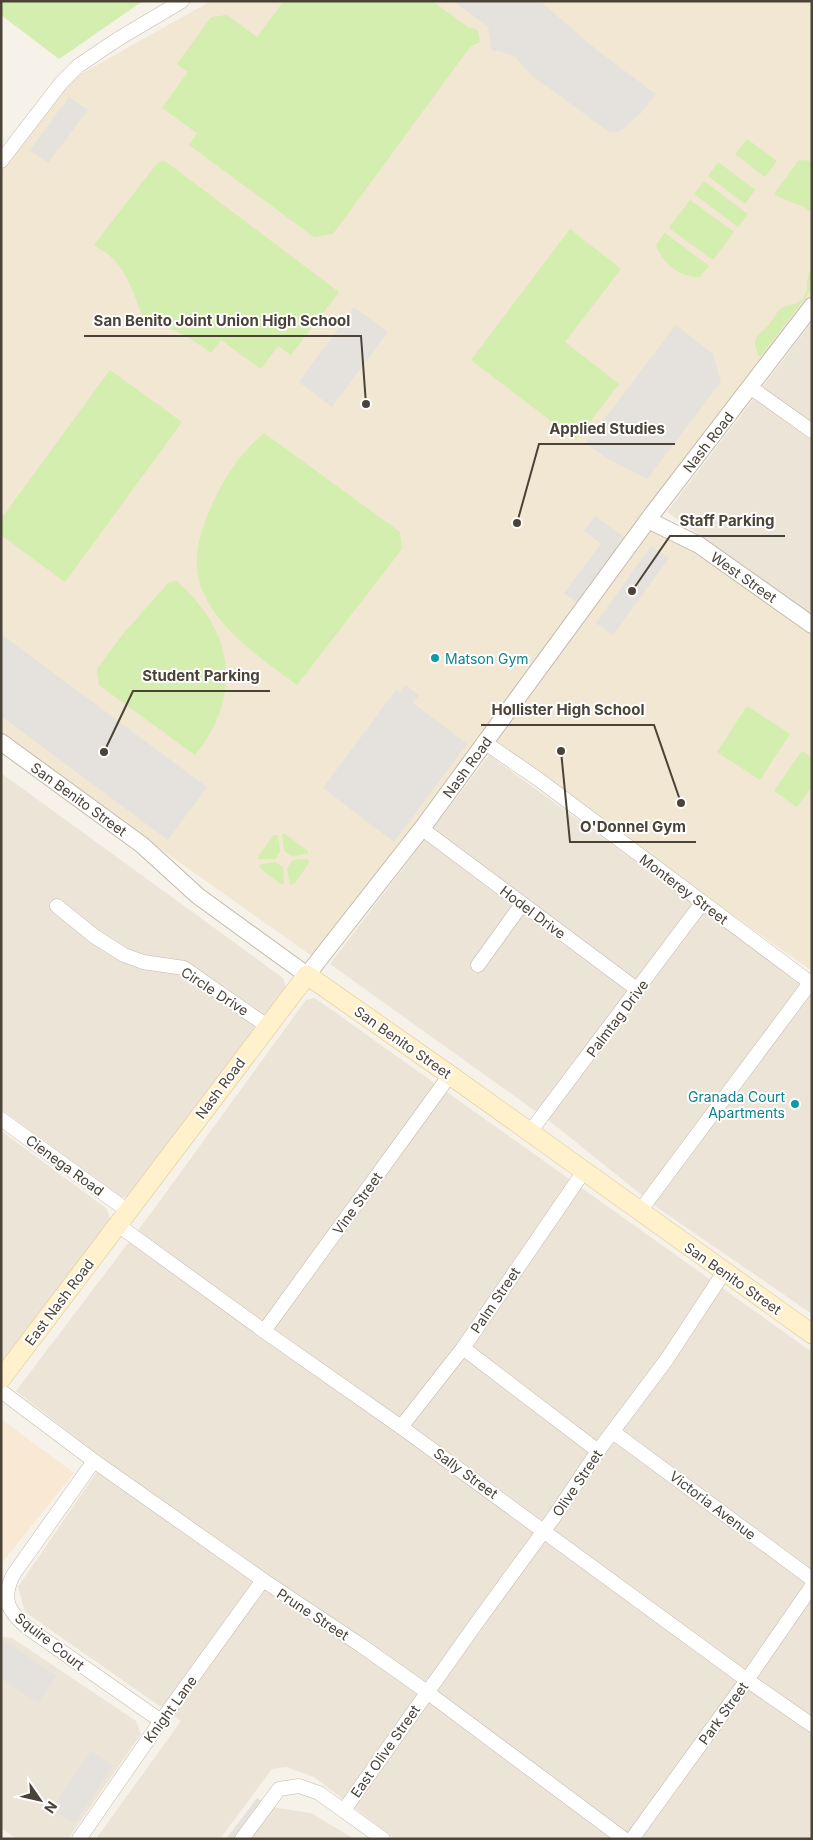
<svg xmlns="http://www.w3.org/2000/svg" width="813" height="1840" viewBox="0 0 813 1840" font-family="Inter,sans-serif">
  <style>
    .residential { fill: #ebe4d7 }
    .commercial { fill: #f9e8d3 }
    .education { fill: #f1e7d2 }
    .green { fill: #d3eeaf }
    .parking { fill: #e5e2de }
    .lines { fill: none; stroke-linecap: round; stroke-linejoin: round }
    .minor-casing { stroke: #c3baab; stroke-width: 15 }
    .tertiary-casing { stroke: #c3baab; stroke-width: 18 }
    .secondary-casing { stroke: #dbc795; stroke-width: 20 }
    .minor { stroke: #fff; stroke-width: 14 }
    .tertiary { stroke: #fff; stroke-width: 16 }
    .secondary { stroke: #fff1cb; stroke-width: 19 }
    .culture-dot { fill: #0f9aa8; stroke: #fff; stroke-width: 2 }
    .labels { text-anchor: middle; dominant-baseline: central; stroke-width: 4; stroke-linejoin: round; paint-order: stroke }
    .street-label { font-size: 14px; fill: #4b4337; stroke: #fff }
    .culture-label { font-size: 14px; fill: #0d838f; stroke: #fff; text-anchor: start }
    .leader { fill: none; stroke: #4b4337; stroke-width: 2 }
    .callout-dot { fill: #4b4337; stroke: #fff; stroke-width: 2 }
    .callout-label { font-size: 15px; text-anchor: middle; font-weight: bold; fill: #4b4337; stroke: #fff; stroke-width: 4; stroke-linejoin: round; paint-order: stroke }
  </style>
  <rect width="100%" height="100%" fill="#f6f2ea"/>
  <g class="residential">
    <path d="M812,322V615L667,512Z"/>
    <path d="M489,755L747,943L812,995V1314L658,1208L552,1123L330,964Z"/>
    <path d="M1,773L283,978L286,987L129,1197H121L1,1109Z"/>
    <path d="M315,998L812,1352V1839H395L314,1777L286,1767L272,1769L220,1839H96L181,1721L25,1612L18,1587L105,1460L16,1391L154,1209L306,1000Z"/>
    <path d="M1,1131L107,1209L110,1219L1,1364Z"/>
    <path d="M1,1637L12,1638L136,1721L141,1734L68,1839H17L1,1828Z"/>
    <path d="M272,1807L311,1813L354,1839H251Z"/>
  </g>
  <path class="commercial" d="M1,1419L74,1473L1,1564Z"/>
  <path class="education" d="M211,1H812V295L651,513L812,628V971L481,738L312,956L1,736V165L57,92L79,75Z"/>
  <g class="green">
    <path d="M1,1H143L59,59L1,15Z"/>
    <path d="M284,1H432L468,27L478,30L480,42L470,47L333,234L314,237L189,145L197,133L162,108L188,72L177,64L211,17L227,15L257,37Z"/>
    <path d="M747,139L777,161L765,177L735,154Z"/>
    <path d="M807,160L812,163V213C803,203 785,202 774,194L798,161Z"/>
    <path d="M165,161L339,292L291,355L278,346L261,369L221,340L211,353C189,337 171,325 145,323C136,301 129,272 110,256C106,252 99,249 94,245L158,162Z"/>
    <path d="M718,162L755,190L745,204L708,176Z"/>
    <path d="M704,181L748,214L738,227L694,194Z"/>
    <path d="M690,200L734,232L713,260L669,228Z"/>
    <path d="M570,229L621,269L565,342L619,384L576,440L471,360Z"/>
    <path d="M665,233L709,266L700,277C680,278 663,264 656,245Z"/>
    <path d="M812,268V289L760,357C748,337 760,336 771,322C775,317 777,310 783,307C791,304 798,305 804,297C810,287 804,278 812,268Z"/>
    <path d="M110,370L182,422L65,582L1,535V519Z"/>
    <path d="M264,433L400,532L402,549L297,685C260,658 199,617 197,566C196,545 203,526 211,507C223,479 240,453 264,433Z"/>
    <path d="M176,581C234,630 243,695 195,755L99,685L97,669L123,634L169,582Z"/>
    <path d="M747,706L790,734L760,780L717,752Z"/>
    <path d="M802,751L812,757V786L797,807L774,791Z"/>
    <path d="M282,834H285L308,851V854L292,856L284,851Z"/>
    <path d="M274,835H278L280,851L275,859H258V856Z"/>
    <path d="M308,859L309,863L294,884L290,885L287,868L293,860Z"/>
    <path d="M275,862L283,867L284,883L281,884L260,868L259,865Z"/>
  </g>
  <g class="parking">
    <path d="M453,1H540L598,51L656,94L641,113L624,128L617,132H609L530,74L515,57L500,51H492L488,27Z"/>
    <path d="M69,97L88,110L48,163L30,150Z"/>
    <path d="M354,307L388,332L332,407L299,382Z"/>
    <path d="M676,325L713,354L721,382L647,479L608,459L586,443Z"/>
    <path d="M595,516L627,539L579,604L564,593L601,544L584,531Z"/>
    <path d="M651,546L669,558L613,635L596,623Z"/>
    <path d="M1,634L207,787L168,840L1,716Z"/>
    <path d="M405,685L419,695L413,703L467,744L394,842L323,788L396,690L400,693Z"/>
    <path d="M4,1640L56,1676L38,1703L1,1678V1644Z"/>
    <path d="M91,1751L113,1766L74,1824L51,1809Z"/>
    <path d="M257,1798L272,1807L251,1839H226Z"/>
  </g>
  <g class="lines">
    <g class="minor-casing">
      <g id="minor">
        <path d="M1,161L61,83L78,66L118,39L182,1"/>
        <path d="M750,387L812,431"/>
        <path d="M484,742L538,779L812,984"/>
        <path d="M429,834L638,990"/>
        <path d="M57,906L94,936L124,955L143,962L184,968L267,1026"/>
        <path d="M478,965L522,904"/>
        <path d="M1,1119L128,1211"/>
        <path d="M530,1132L702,903"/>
        <path d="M640,1211L810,983"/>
        <path d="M118,1225L264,1331L401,1427L747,1680L812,1725"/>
        <path d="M264,1331L450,1075"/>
        <path d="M463,1348L598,1451"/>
        <path d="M1,1391L94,1461L263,1580L362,1646L427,1692L624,1839"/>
        <path d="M401,1427L463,1348L584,1171"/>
        <path d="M613,1432L812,1579"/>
        <path d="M94,1461L13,1575C1,1600 8,1611 28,1628L161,1721"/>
        <path d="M344,1810L478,1621L554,1517L598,1451L667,1359L724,1272"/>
        <path d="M79,1839L161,1721L263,1580"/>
        <path d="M242,1839L279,1789L299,1786L319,1793L383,1839"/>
        <path d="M632,1839L747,1680L812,1586"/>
      </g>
    </g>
    <g class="tertiary-casing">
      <g id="tertiary">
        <path d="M648,520L699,545L812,625"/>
        <path d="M1,742L142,845L198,896L307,975L423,827L653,513L812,306"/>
      </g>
    </g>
    <g class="secondary-casing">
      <path id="secondary" d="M1,1379L307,975L450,1075L812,1334"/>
    </g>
    <use href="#minor" class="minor"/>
    <use href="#tertiary" class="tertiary"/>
    <use href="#secondary" class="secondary"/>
  </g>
  <g class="culture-dot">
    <circle cx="435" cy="658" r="5"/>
    <circle cx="795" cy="1104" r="5"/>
  </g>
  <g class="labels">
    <g class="street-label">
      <text transform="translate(708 442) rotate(-52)">Nash Road</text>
      <text transform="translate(744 577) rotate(35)">West Street</text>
      <text transform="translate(467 767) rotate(-54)">Nash Road</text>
      <text transform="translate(79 799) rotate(36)">San Benito Street</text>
      <text transform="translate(684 889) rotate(37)">Monterey Street</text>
      <text transform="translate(533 912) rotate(37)">Hodel Drive</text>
      <text transform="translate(215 991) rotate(33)">Circle Drive</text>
      <text transform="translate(617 1018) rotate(-53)">Palmtag Drive</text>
      <text transform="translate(403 1042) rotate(35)">San Benito Street</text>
      <text transform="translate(220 1088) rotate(-53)">Nash Road</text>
      <text transform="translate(65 1165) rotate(36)">Cienega Road</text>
      <text transform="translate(357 1203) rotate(-54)">Vine Street</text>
      <text transform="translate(733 1278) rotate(35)">San Benito Street</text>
      <text transform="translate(495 1300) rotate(-56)">Palm Street</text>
      <text transform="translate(59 1302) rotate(-53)">East Nash Road</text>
      <text transform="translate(466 1473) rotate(36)">Sally Street</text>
      <text transform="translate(577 1483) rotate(-56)">Olive Street</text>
      <text transform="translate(713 1505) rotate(37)">Victoria Avenue</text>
      <text transform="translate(313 1614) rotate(33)">Prune Street</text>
      <text transform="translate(50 1641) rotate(38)">Squire Court</text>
      <text transform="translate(170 1709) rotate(-54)">Knight Lane</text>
      <text transform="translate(723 1713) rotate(-54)">Park Street</text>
      <text transform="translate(385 1751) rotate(-55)">East Olive Street</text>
    </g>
    <g class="culture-label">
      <text x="445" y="658">Matson Gym</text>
      <text x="785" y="1096" text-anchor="end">Granada Court<tspan x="785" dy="16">Apartments</tspan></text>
    </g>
  </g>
  <path class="leader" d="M366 404L361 336H84M517 523L539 444H675M632 591L670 536H785M104 752L133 691H270M681 803L654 725H481M561 751L570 842H696"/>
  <g class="callout-dot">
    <circle cx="366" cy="404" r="5"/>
    <circle cx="517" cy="523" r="5"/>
    <circle cx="632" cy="591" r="5"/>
    <circle cx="104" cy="752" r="5"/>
    <circle cx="681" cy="803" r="5"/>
    <circle cx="561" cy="751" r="5"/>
  </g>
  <g class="callout-label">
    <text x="222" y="326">San Benito Joint Union High School</text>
    <text x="607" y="434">Applied Studies</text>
    <text x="727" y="526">Staff Parking</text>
    <text x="201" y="681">Student Parking</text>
    <text x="568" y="715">Hollister High School</text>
    <text x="633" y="832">O'Donnel Gym</text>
  </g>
  <rect width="813" height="1840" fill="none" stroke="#4b4337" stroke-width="5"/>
  <g transform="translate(40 1800) rotate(124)" stroke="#ffffff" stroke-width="4" paint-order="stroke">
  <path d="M0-4L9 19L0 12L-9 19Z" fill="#4b4337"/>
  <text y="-8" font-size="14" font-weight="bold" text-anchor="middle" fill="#4b4337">N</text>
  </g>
</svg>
